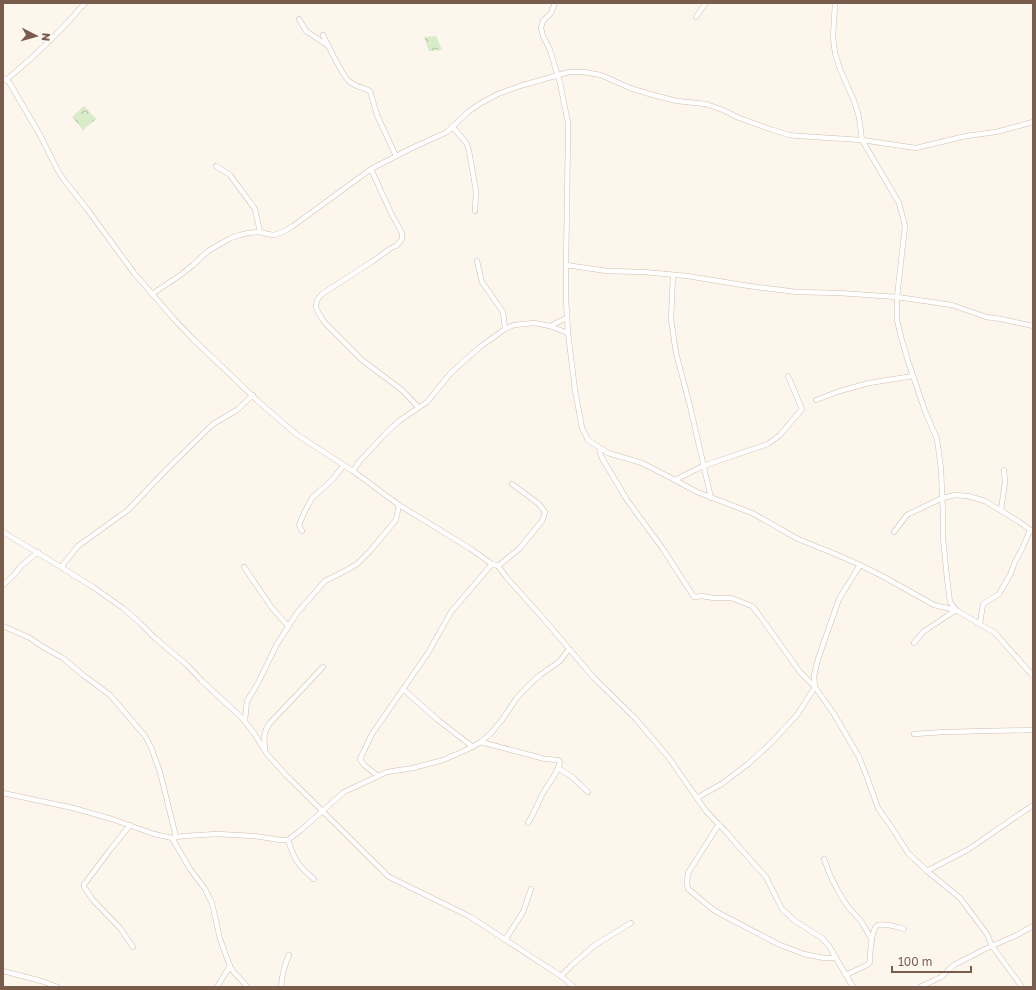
<svg xmlns="http://www.w3.org/2000/svg" width="1036" height="990" viewBox="0 0 1036 990" font-family="'Golos Text',sans-serif">
  <style>
    .park { fill: url(#park-crowns) }
    .lines { fill: none; stroke-linecap: round; stroke-linejoin: round }
    .street-casing { stroke: #d1beb0; stroke-width: 5.5 }
    .street { stroke: #fff; stroke-width: 4.5 }
  </style>
  <defs>
    <pattern id="park-crowns" width="20" height="18" patternUnits="userSpaceOnUse"><rect width="20" height="18" fill="#d8ecc9"/><path d="M2 6a3 3 0 1 1 6 0M12 15a3 3 0 1 1 6 0" fill="none" stroke="#b4c2a5"/></pattern>
  </defs>
  <rect width="100%" height="100%" fill="#fdf6ec"/>
  <g class="park">
    <path d="M436,36L442,50L429,51L424,37Z"/>
    <path d="M84,106L96,119L83,130L72,117Z"/>
  </g>
  <g class="lines">
    <g class="street-casing">
      <g id="street">
        <path d="M555,3L551,13L543,21L541,28L543,36L550,50L560,83L568,123V138L566,265V299L568,333L575,390L582,428L588,440L608,453L642,463L675,480L697,492L752,513L798,539L840,556L860,565L884,577L934,605L956,610L995,633L1033,676"/>
        <path d="M835,3L833,38L835,53L840,69L854,101L859,117L862,140L899,203L905,226L897,297V320L901,337L908,361L925,411L937,439L941,469L943,515V538L947,578L950,602L956,610L923,632L914,643"/>
        <path d="M696,17L706,3"/>
        <path d="M299,19L306,31L327,45"/>
        <path d="M323,35C329,46 341,75 350,82C355,86 363,88 370,91L377,115L396,156"/>
        <path d="M3,79L6,80L9,82L40,135L57,169L64,180L87,209L134,273L173,318L194,340L260,403L296,434L353,471L399,505L471,549L492,564L498,566L507,578L542,617L594,678L635,718L669,758L706,811L728,834L739,847L766,877L782,909L795,921L822,938L829,946L853,987"/>
        <path d="M6,80C34,57 62,30 85,3"/>
        <path d="M452,126L467,144L469,151L476,191L475,211"/>
        <path d="M216,166L230,175L255,209L260,232"/>
        <path d="M371,169L391,213L402,233V239L396,246L391,248L373,261L322,294L317,300L316,307L319,314L325,323L362,360L402,390L418,407"/>
        <path d="M477,261L482,282L503,312L505,329"/>
        <path d="M566,265L607,271L644,272L687,276L749,286L797,292L839,293L897,297L952,305L986,317L1001,319L1033,326"/>
        <path d="M673,275L671,319L676,353L690,406L711,498"/>
        <path d="M152,294L182,274L193,265L208,251L231,238L240,235L248,233L260,232L267,234L274,235L283,232L293,226L371,169L410,149L447,132L468,112L481,103L498,94L520,86L569,72H583L601,75L630,88L653,95L677,101L706,104L723,110L739,118L773,130L789,135L799,136L862,140L916,148L966,136L996,132L1033,122"/>
        <path d="M550,326L567,318"/>
        <path d="M816,400L840,391L869,383L913,376"/>
        <path d="M601,448L600,453L602,458L627,500L663,549L694,597L702,596L714,598H731L752,606L760,616L800,672L815,687L834,714L859,757L868,780L878,808L892,828L908,853L927,871L960,898L987,934L992,946L1022,987"/>
        <path d="M353,471L359,462L386,433L399,421L427,402L450,374L465,360L480,347L505,329L514,325L534,323L550,326L568,333"/>
        <path d="M675,480L703,466L768,444L780,435L802,409L788,376"/>
        <path d="M1001,510L1005,482L1004,470"/>
        <path d="M302,531L299,525L304,513L312,498L332,480L344,465"/>
        <path d="M3,532L61,567L93,587L123,608L140,623L156,639L187,665L202,681L242,718L254,733L267,754L285,774L389,877L469,916L561,976L574,987"/>
        <path d="M894,532L907,515L942,498L955,495L968,496L985,501L1018,521L1033,532"/>
        <path d="M498,566L519,549L533,532L542,521L544,516L545,512L539,504L512,484"/>
        <path d="M61,567L78,546L128,510L167,469L213,424L237,410L253,395"/>
        <path d="M244,567L272,608L288,626"/>
        <path d="M3,585L14,575L21,566L38,552"/>
        <path d="M980,623L983,604L999,594L1010,575L1015,562L1022,549L1030,530"/>
        <path d="M3,626L30,638L43,647L63,658L83,675L110,695L145,736L151,747L160,772L176,837"/>
        <path d="M403,689L438,720L473,747"/>
        <path d="M245,720L247,701L257,685L277,644L297,613L325,581L345,571L357,564L370,551L396,520L399,505"/>
        <path d="M914,734L944,732L1033,730"/>
        <path d="M481,742L545,759L558,760L560,762C558,773 548,784 543,793C538,803 534,813 528,823"/>
        <path d="M265,749C264,738 263,732 270,723L323,667"/>
        <path d="M558,768L571,776L588,792"/>
        <path d="M378,776L364,765L360,759L372,734L428,653L451,612L492,564"/>
        <path d="M3,793L73,808L112,819L154,834L172,838L184,836L217,834L254,836L281,840H288L301,830L344,792L387,772L413,768L443,760L464,751L481,742L491,733L502,720L516,699L526,688L540,675L560,661L569,649"/>
        <path d="M697,798L723,783L748,764L771,743L797,715L815,687L814,676L818,659L839,599L860,565"/>
        <path d="M719,824L688,873L687,883L688,889L715,911L778,944L804,954L824,958H836"/>
        <path d="M130,825L110,850L86,882L84,884V887L93,900L120,928L133,947"/>
        <path d="M172,838L190,869L205,889L212,903L220,939L230,966C233,974 242,979 247,987"/>
        <path d="M288,840C294,859 298,866 314,879"/>
        <path d="M824,859L830,875L838,891L848,907L861,921L872,940"/>
        <path d="M927,871L969,849L1033,805"/>
        <path d="M505,940L523,912L531,889"/>
        <path d="M3,971L41,981L58,987"/>
        <path d="M846,975L867,965L870,962C870,955 871,928 878,925C883,923 898,927 904,929"/>
        <path d="M561,976L572,965L595,945L631,923"/>
        <path d="M217,987L230,966"/>
        <path d="M281,987C282,975 284,966 289,955"/>
        <path d="M920,987L941,977L954,965L985,949L1015,936L1033,926"/>
      </g>
    </g>
    <use href="#street" class="street"/>
  </g>
  <rect width="1036" height="990" fill="none" stroke="#7a5c4d" stroke-width="8"/>
  <g transform="translate(36 36) rotate(96)" stroke="#fffaf3" stroke-width="3" paint-order="stroke">
  <path d="M0-3L7 15L0 10L-7 15Z" fill="#7a5c4d"/>
  <text y="-6" font-size="11" font-weight="bold" text-anchor="middle" fill="#7a5c4d">N</text>
  </g>
  <path d="M892 966v6h79v-6" fill="none" stroke="#7a5c4d" stroke-width="2"/>
  <text x="898" y="966" font-size="12" fill="#7a5c4d" stroke="#fffaf3" stroke-width="3" paint-order="stroke">100 m</text>
</svg>
